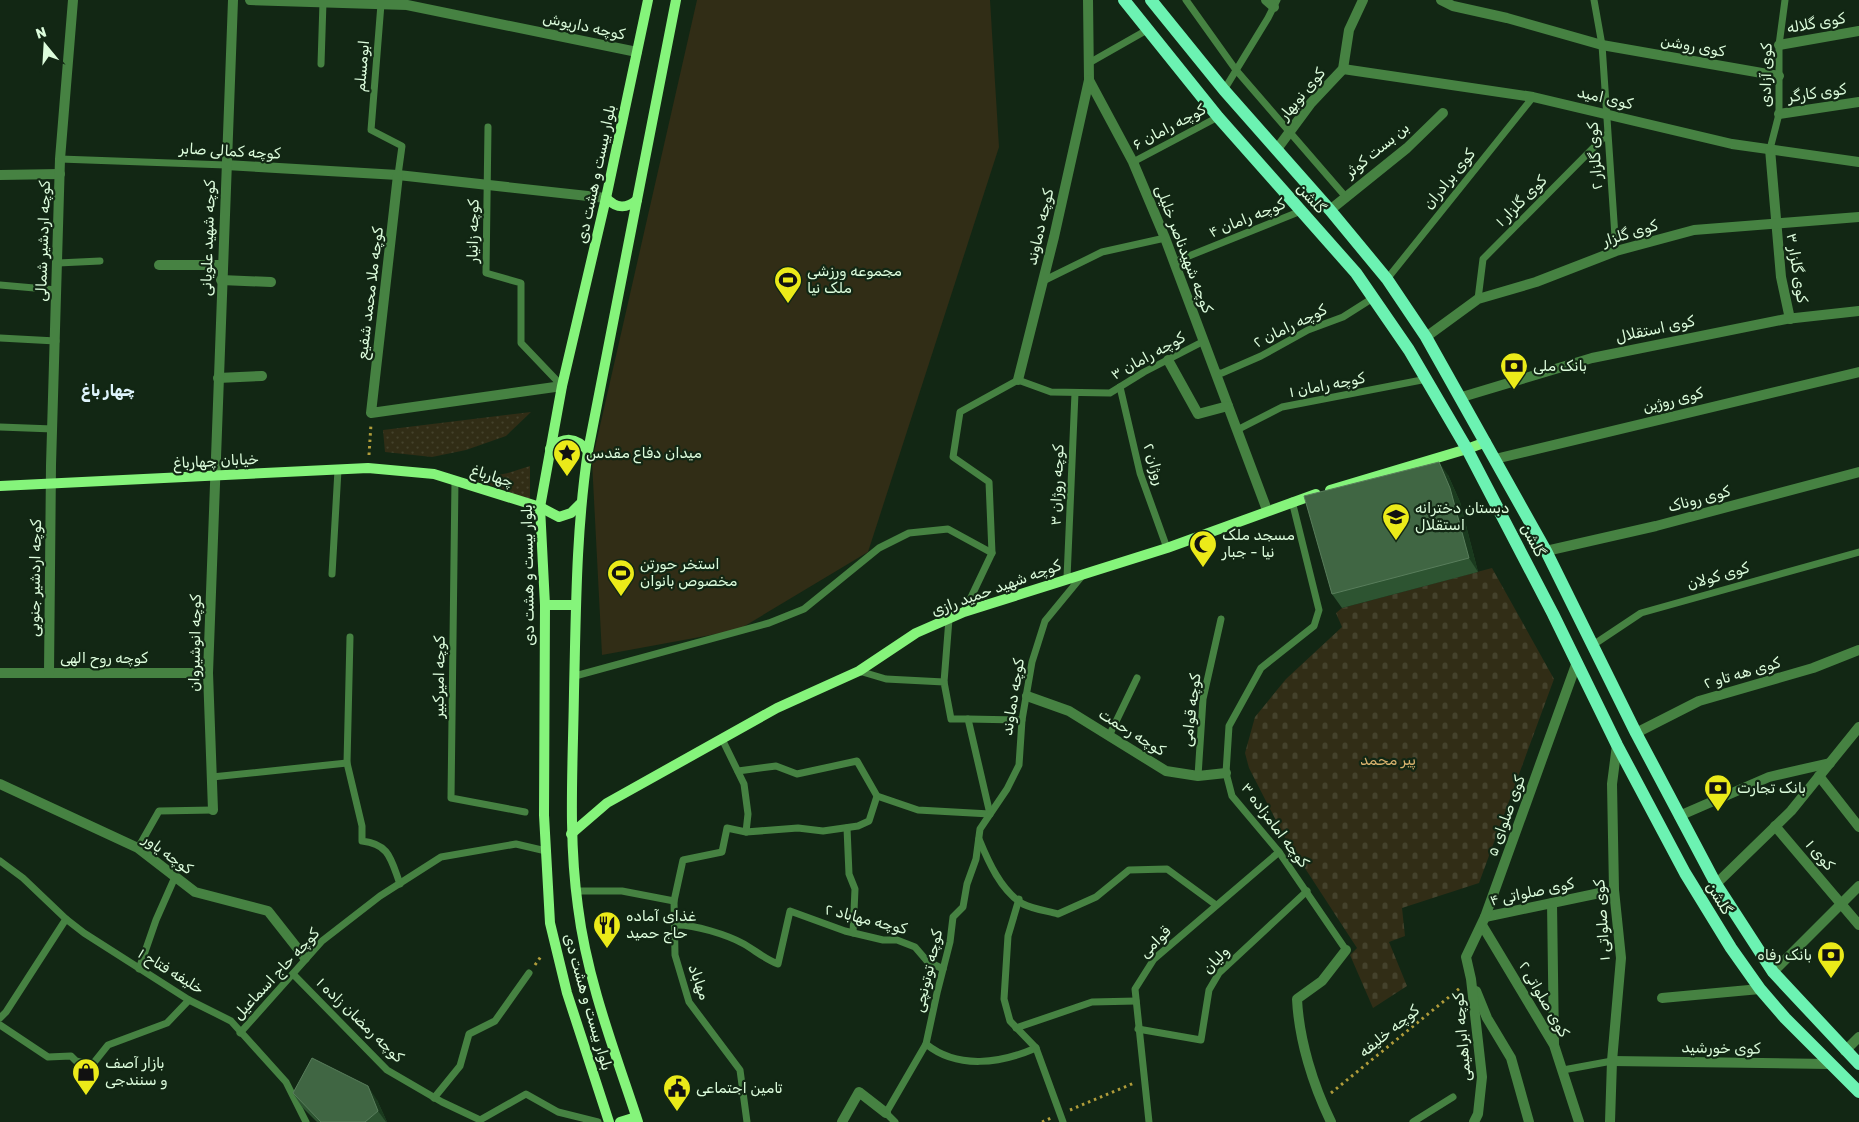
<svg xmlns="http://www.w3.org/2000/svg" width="1859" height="1122" viewBox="0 0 1859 1122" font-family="Rubik,'Noto Naskh Arabic',sans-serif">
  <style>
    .grass { fill: url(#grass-dots) }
    .cemetery { fill: url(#cemetery-stones) }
    .garden { fill: #312d16 }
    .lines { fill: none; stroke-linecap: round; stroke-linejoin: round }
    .path { stroke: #b19d3b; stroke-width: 3; stroke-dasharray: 2.5 4; stroke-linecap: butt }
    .lane { stroke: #468242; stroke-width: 7 }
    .street { stroke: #468242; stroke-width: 10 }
    .secondary { stroke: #85f47b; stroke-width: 10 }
    .primary { stroke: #6cf2b2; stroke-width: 12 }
    .wall { fill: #2d5431 }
    .shaded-wall { fill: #1a3a1e }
    .building { fill: #406643; stroke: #587d5b }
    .labels { text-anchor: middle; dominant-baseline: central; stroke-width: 4.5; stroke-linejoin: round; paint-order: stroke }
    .street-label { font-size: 15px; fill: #dcfcdc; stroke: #122714 }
    .poi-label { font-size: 15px; fill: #dcfcdc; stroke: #122714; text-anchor: start }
    .park-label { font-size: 15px; fill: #d7b16d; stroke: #122714 }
    .neighbourhood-label { font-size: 16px; font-weight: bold; fill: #def4fc; stroke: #122714 }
  </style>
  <defs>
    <pattern id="grass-dots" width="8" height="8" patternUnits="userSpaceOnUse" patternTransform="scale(1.25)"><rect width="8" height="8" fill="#312d16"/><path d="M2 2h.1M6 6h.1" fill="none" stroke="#44422c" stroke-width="1.8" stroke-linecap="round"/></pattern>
    <pattern id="cemetery-stones" width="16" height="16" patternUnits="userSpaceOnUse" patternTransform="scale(1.25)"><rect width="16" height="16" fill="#312d16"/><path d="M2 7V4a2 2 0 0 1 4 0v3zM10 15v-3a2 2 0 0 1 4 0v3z" fill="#44422c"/></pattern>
  </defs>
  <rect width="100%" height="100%" fill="#122714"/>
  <g class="grass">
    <path d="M531,412L506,436L466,450L432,457L385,452L383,430Z"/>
    <path d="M530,466V502L506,490L474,480L508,473Z"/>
  </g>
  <path class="cemetery" d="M1492,568L1554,679L1479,883L1402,908L1405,936L1389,942L1407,986L1373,1008L1350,955L1357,948L1284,836L1249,768L1245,753L1255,717L1286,679L1342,627L1336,613L1342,608Z"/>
  <path class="garden" d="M697,0H990L999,147L868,552L738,630L602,655L592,461Z"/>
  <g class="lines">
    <g class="path">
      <path d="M369,455L371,424"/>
      <path d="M535,965L542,955"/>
      <path d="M1331,1093L1460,988"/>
      <path d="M1070,1110L1134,1083"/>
      <path d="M1042,1122L1051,1118"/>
    </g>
    <g class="lane">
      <path d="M1186,0L1236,70L1345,196"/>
      <path d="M1594,0L1602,45L1616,251"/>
      <path d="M381,4L371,130L402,146L398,175"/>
      <path d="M1089,63L1147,30"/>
      <path d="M321,64L323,2"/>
      <path d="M1224,90L1268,18L1277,0"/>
      <path d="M488,127L486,273L521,283V343L562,386"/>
      <path d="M1770,149L1779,114V45L1785,0"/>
      <path d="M60,159L226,165"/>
      <path d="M1133,162L1218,117"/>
      <path d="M1174,262L1301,211"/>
      <path d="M58,263L100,261"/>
      <path d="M1387,279L1533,97"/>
      <path d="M1043,281L1102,252L1165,238"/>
      <path d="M0,285L57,290"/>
      <path d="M1478,299L1483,259L1607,134"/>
      <path d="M0,338L56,341"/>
      <path d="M1216,373H1222L1261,356L1308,330L1343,317L1373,298"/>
      <path d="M1120,387L1140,473L1167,548"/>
      <path d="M0,427L53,429"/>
      <path d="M1237,430L1282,407L1427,379"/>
      <path d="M455,480L451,798L525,812"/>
      <path d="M1292,501L1319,610L1314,626L1261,668L1229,726L1226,773L1232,796L1279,852L1346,950"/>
      <path d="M332,574L338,470"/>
      <path d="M1067,578L1075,393"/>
      <path d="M964,612L992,553L989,482L953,457L960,412L1018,380L1051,392L1110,393L1144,372L1204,341"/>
      <path d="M350,637L347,763L362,826V841C390,844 391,860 400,884"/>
      <path d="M1593,645L1641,613L1859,552"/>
      <path d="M575,676L769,623L804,609L879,548L909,533L948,529L992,553"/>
      <path d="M944,682L949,619"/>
      <path d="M968,719L1022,720"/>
      <path d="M1109,736L1137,678"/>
      <path d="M722,739L744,784L748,814L746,832L798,828L823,831L858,826L869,821L877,796"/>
      <path d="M738,771L776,766L797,774L857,761L877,796L918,810L990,814L968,719H951L944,682L886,679L859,671"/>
      <path d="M1198,776L1203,699L1221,619"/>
      <path d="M212,777L347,763"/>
      <path d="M847,828L849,874L855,889L853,933"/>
      <path d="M746,832L727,828L722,852L683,860L674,901L675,955L689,1002L740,1070L747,1122"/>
      <path d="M979,839C988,861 1001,891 1023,904C1033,909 1047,911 1058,914L1096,897L1129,870L1167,869L1216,905"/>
      <path d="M138,848L159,811L213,810"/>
      <path d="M0,861L23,878L66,919L84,933L189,1000L231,1021L286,1082L306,1122"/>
      <path d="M576,891H622L674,901"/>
      <path d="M1019,899L1008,936L1004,999L1010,1021L1036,1048L1063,1122"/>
      <path d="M675,925C693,924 728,935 744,944C756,951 765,959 778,964L790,911L845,931L883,940H897L915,947L927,961L943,969"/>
      <path d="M139,969L156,920L175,877"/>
      <path d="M293,974L387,1070L442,1102L480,1120L526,1094L558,1112L598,1122"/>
      <path d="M0,1018L6,1012L66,919"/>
      <path d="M0,1025L48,1057L71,1056L76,1061L92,1065L108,1045L167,1023L189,1000"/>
      <path d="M1016,1028L1092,1002L1136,1001"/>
      <path d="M1138,1029L1201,1040L1209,990L1219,973L1307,891"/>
      <path d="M240,1033L322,941L380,896L441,857L516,844L546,851"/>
      <path d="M926,1044C958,1070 1001,1063 1036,1048"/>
      <path d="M1563,1070L1612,1061"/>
      <path d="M434,1098L460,1066L469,1034L495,1021L529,973"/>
      <path d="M895,1122L886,1113L926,1044L937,993L950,942L953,917L963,907L967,884L976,859L980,829L1007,789L1019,765L1022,720L1032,662L1045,621L1082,576"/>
      <path d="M1149,1122L1135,989L1154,959L1279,852"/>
      <path d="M1413,1122L1453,1097"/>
    </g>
    <g class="street">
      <path d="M250,0L407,5L637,52"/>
      <path d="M1088,0L1089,80L1133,162L1165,238L1267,510"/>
      <path d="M1266,0L1274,7"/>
      <path d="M1441,0L1453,6L1507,18L1602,45L1779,76"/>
      <path d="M1779,45L1859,31"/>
      <path d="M1343,69L1533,97L1732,144L1859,162"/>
      <path d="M1779,114L1859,102"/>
      <path d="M1277,149L1311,103L1343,69L1349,30L1363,0"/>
      <path d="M1770,149L1781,277L1790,319"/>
      <path d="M226,165L398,175L606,198"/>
      <path d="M0,175L60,174"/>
      <path d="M398,175L371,413L562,386"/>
      <path d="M1330,210L1407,148L1443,113"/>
      <path d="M159,265H222"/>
      <path d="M221,280L271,282"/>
      <path d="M1426,337L1478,299L1536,282L1616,251L1694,230L1859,217"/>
      <path d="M1168,360L1198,414L1228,406"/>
      <path d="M218,378L262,376"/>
      <path d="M1018,380L1054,237L1089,80"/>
      <path d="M1462,397L1592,358L1786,319L1859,311"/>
      <path d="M1495,459L1859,372"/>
      <path d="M1546,551L1656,526L1859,472"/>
      <path d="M0,673H208"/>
      <path d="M49,673L51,465L60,159L73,0"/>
      <path d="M1027,696L1069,711L1166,771L1198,776L1226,773"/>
      <path d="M1636,733L1699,701L1813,668L1859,650"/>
      <path d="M1819,776L1859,827"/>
      <path d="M0,784L138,848L195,892L268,911L305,958"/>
      <path d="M213,810L208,673L233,0"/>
      <path d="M1679,816L1769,777L1830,763"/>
      <path d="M1775,826L1859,925"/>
      <path d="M1716,884L1791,811L1859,727"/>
      <path d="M1552,903L1554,1044"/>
      <path d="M1485,917L1614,890"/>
      <path d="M1482,925L1554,1045L1579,1122"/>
      <path d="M1773,972L1859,886"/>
      <path d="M1476,991L1487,1018L1511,1058L1529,1122"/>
      <path d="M1662,998L1760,989"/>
      <path d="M1845,1051L1859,1037"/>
      <path d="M1612,1061L1829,1064"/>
      <path d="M842,1122L859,1092L886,1113"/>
      <path d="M1331,1122C1313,1085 1299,1040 1297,999L1322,981L1346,950"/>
      <path d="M1474,1122L1478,1114L1482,1077L1471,979L1466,957L1485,917L1577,662"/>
      <path d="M1610,1122L1612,1061L1621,958L1614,890L1612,784L1617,745"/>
    </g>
    <g class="secondary">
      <path d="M606,198C617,209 626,209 637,200"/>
      <path d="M550,449C564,436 576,437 588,451"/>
      <path d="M0,486L368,468L434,474L540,507L559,517L571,513L580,504"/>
      <path d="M1330,490L1467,449L1486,442"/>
      <path d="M545,605H576"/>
      <path d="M571,834L607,803L777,708L859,671L916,633L964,612L1167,548L1316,494"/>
      <path d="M609,1122L567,993L550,923L544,815L545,605L540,507L562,386L606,198L648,0"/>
      <path d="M620,1122L636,1117"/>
      <path d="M638,1122C615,1052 587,980 578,907C568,836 573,764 574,692C576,611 576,531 588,451L676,0"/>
    </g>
    <g class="primary">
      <path d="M1124,0L1218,117L1356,273L1409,350L1467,449L1553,614L1617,745L1685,873L1731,948L1760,989L1785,1018L1859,1092"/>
      <path d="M1151,0L1224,90L1330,210L1387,279L1426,337L1546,551L1636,733L1716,884L1773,972L1859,1064"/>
    </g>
  </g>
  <g class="wall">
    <path d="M1448,475L1460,502L1478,572L1342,608L1332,594Z"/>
    <path d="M293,1093L377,1100L387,1122H317L302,1107Z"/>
  </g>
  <g class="shaded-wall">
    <path d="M1439,462L1448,475L1460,502L1478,572L1469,558Z"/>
    <path d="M368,1086L377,1100L387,1122H386L378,1111Z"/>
  </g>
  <g class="building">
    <path d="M1439,462L1450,488L1469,558L1332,594L1304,496Z"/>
    <path d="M312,1058L368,1086L378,1111L365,1122H321L293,1093Z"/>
  </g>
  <defs>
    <g id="stadium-pin" transform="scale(1.4375)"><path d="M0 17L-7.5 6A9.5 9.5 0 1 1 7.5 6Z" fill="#ebea19" stroke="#122714"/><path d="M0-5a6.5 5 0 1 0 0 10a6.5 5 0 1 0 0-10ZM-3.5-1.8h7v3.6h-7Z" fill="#111"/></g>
    <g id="bank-pin" transform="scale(1.4375)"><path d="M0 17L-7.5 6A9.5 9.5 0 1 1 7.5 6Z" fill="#ebea19" stroke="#122714"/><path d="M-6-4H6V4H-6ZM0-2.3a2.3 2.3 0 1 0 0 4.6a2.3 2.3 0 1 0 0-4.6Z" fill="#111"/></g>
    <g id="sight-pin" transform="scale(1.4375)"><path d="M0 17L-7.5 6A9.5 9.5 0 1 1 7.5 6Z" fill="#ebea19" stroke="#122714"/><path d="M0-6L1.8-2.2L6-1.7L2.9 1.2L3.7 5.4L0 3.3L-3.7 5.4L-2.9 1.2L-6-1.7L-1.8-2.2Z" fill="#111"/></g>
    <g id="school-pin" transform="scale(1.4375)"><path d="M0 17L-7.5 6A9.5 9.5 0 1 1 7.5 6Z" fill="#ebea19" stroke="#122714"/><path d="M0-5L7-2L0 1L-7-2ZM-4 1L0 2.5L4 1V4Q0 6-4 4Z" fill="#111"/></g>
    <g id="mosque-pin" transform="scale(1.4375)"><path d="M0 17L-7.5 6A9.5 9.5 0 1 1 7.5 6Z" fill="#ebea19" stroke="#122714"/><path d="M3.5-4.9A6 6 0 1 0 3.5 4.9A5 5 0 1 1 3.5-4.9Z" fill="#111"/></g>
    <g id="restaurant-pin" transform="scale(1.4375)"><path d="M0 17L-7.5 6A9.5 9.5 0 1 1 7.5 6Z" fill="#ebea19" stroke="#122714"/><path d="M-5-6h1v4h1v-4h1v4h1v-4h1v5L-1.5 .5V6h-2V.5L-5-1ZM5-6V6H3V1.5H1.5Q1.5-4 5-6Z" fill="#111"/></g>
    <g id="shop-pin" transform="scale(1.4375)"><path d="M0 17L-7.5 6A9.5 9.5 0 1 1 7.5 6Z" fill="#ebea19" stroke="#122714"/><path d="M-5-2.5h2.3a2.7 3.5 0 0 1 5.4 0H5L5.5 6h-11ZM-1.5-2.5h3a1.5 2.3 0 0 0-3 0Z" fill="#111"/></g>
    <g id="civic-pin" transform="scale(1.4375)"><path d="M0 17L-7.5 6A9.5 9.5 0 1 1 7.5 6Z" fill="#ebea19" stroke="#122714"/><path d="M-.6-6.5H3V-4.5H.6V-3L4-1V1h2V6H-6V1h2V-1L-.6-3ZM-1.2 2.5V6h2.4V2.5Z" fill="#111"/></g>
  </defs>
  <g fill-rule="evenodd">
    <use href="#stadium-pin" x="788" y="280"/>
    <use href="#bank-pin" x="1514" y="366"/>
    <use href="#sight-pin" x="567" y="453"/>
    <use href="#school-pin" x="1396" y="517"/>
    <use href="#mosque-pin" x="1203" y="544"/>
    <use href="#stadium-pin" x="621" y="573"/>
    <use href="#bank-pin" x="1718" y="788"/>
    <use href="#restaurant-pin" x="607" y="925"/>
    <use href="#bank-pin" x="1831" y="955"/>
    <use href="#shop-pin" x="86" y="1072"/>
    <use href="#civic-pin" x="677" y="1088"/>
  </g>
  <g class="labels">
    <g class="street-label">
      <text transform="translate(1816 23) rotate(-10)">کوی گلاله</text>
      <text transform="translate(584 26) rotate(12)">کوچه داریوش</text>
      <text transform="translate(1693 46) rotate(10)">کوی روشن</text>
      <text transform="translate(362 66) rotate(-85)">ابومسلم</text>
      <text transform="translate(1766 75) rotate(-89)">کوی آزادی</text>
      <text transform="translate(1817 93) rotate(-8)">کوی کارگر</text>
      <text transform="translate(1302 94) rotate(-50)">کوی نوبهار</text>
      <text transform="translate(1605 98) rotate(13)">کوی امید</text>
      <text transform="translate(1169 127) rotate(-28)">کوچه رامان ۶</text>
      <text transform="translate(1377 150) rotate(-39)">بن بست کوثر</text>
      <text transform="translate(230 151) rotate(3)">کوچه کمالی صابر</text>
      <text transform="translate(1595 156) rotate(-94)">کوی گلزار ۲</text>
      <text transform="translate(596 174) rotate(-78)">بلوار بیست و هشت دی</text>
      <text transform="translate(1449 179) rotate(-51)">کوی برادران</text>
      <text transform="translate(1311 198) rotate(48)">گلشن</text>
      <text transform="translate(1521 201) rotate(-45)">کوی گلزار ۱</text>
      <text transform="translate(1247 218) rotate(-22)">کوچه رامان ۴</text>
      <text transform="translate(1040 227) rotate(-77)">کوچه دماوند</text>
      <text transform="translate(473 231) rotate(-89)">کوچه زانیار</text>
      <text transform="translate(1630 233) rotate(-17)">کوی گلزار</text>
      <text transform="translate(208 238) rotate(-88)">کوچه شهید علویانی</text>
      <text transform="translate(43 241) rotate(-88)">کوچه اردشیر شمالی</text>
      <text transform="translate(1184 249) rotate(69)">کوچه شهیدناصر خلیلی</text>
      <text transform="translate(1797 268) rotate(81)">کوی گلزار ۳</text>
      <text transform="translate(370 293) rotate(-83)">کوچه ملا محمد شفیع</text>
      <text transform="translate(1290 326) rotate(-26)">کوچه رامان ۲</text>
      <text transform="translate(1655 329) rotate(-12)">کوی استقلال</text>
      <text transform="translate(1148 356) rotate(-29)">کوچه رامان ۳</text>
      <text transform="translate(1327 385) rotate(-11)">کوچه رامان ۱</text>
      <text transform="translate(1673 400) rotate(-14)">کوی روژین</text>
      <text transform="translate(216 461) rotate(-3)">خیابان چهارباغ</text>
      <text transform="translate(1154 464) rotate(74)">روژان ۲</text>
      <text transform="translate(492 476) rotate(17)">چهارباغ</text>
      <text transform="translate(1057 485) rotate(-88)">کوچه روژان ۳</text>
      <text transform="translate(1699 499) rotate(-15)">کوی روناک</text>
      <text transform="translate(1533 540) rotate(62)">گلشن</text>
      <text transform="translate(528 575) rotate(-91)">بلوار بیست و هشت دی</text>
      <text transform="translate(1718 576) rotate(-16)">کوی کولان</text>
      <text transform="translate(35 578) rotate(-89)">کوچه اردشیر جنوبی</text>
      <text transform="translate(996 588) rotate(-20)">کوچه شهید حمید رازی</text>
      <text transform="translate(195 643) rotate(-89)">کوچه انوشیروان</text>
      <text x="104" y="658">کوچه روح الهی</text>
      <text transform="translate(1742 673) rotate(-16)">کوی هه تاو ۲</text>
      <text transform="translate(439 677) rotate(-89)">کوچه امیرکبیر</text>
      <text transform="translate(1013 697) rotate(-81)">کوچه دماوند</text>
      <text transform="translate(1191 710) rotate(-83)">کوچه قوامی</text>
      <text transform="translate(1132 732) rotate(32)">کوچه رحمت</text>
      <text transform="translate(1506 816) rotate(-70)">کوی صلوای ۵</text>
      <text transform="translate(1275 825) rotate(53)">کوچه امامزاده ۳</text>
      <text transform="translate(168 854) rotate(36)">کوچه یاور</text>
      <text transform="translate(1820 855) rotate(49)">کوی ۱</text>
      <text transform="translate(1532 892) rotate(-12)">کوی صلواتی ۴</text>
      <text transform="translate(1719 898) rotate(59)">گلشن</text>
      <text transform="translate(866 919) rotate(14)">کوچه مهاباد ۲</text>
      <text transform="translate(1602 920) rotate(-94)">کوی صلواتی ۱</text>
      <text transform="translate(1155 942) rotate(-45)">قوامی</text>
      <text transform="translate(1216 960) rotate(-48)">ولیان</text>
      <text transform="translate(171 971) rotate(31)">خلیفه فتاح ۱</text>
      <text transform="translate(928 971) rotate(-77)">کوچه توتونچی</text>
      <text transform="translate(276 974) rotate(-47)">کوچه حاج اسماعیل</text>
      <text transform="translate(699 982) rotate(70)">مهاباد</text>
      <text transform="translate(1544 999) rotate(60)">کوی صلواتی ۲</text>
      <text transform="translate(588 1002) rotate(74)">بلوار بیست و هشت دی</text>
      <text transform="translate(360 1020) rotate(44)">کوچه رمضان زاده ۱</text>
      <text transform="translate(1389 1031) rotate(-39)">کوچه خلیفه</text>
      <text transform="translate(1462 1037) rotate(-95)">کوچه ابراهیمی</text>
      <text transform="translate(1721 1048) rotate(1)">کوی خورشید</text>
    </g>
    <g class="poi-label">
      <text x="807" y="271">مجموعه ورزشی<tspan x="807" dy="17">ملک نیا</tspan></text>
      <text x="1533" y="366">بانک ملی</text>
      <text x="586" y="453">میدان دفاع مقدس</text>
      <text x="1415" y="508">دبستان دخترانه<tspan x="1415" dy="17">استقلال</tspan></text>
      <text x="1222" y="535">مسجد ملک<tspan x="1222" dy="17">نیا - جبار</tspan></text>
      <text x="640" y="564">استخر حورتن<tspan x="640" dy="17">مخصوص بانوان</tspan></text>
      <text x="1737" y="788">بانک تجارت</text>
      <text x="626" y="916">غذای آماده<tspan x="626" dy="17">حاج حمید</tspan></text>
      <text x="1812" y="955" text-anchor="end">بانک رفاه</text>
      <text x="105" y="1063">بازار آصف<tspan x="105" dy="17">و سنندجی</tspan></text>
      <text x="696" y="1088">تامین اجتماعی</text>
    </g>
    <g class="park-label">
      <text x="1388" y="760">پیر محمد</text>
    </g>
    <g class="neighbourhood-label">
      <text x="108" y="390">چهار باغ</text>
    </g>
  </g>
  <g transform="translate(45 45) rotate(342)" stroke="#122714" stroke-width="4" paint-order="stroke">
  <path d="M0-4L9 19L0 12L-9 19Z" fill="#dcfcdc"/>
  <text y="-8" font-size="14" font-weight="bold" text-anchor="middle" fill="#dcfcdc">N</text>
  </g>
</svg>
